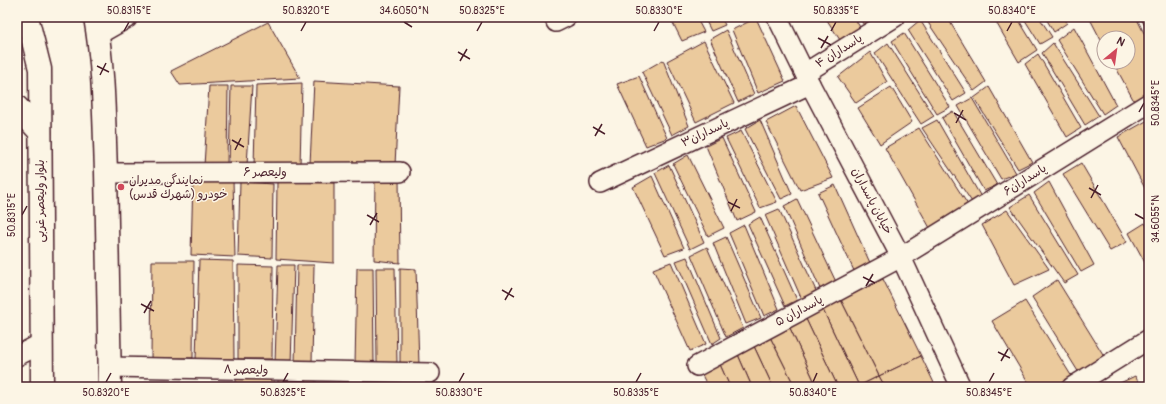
<svg xmlns="http://www.w3.org/2000/svg" width="1166" height="404" viewBox="0 0 1166 404" font-family="Pangolin,'Playpen Sans Arabic',sans-serif">
  <style>
    .building { fill: #ebca9d; stroke: #4a1f2b }
    .lines { fill: none; stroke-linecap: round; stroke-linejoin: round }
    .street-casing { stroke: #4a1f2b; stroke-width: 22 }
    .secondary-casing { stroke: #4a1f2b; stroke-width: 25 }
    .path { stroke: #4a1f2b; stroke-width: 2.5; stroke-dasharray: 1 3; stroke-linecap: butt }
    .street { stroke: #fcf5e5; stroke-width: 19 }
    .secondary { stroke: #fcf5e5; stroke-width: 22 }
    .ticks { fill: none; stroke: #4a1f2b; stroke-width: 1.5 }
    .poi-dot { fill: #d1495b; stroke: #fcf5e5; stroke-width: 1.5 }
    .labels { text-anchor: middle; dominant-baseline: central; stroke-width: 3; stroke-linejoin: round; paint-order: stroke }
    .street-label { font-size: 12px; fill: #4a1f2b; stroke: #fcf5e5 }
    .poi-label { font-size: 12px; fill: #4a1f2b; stroke: #fcf5e5; text-anchor: start }
    .neatline { fill: none; stroke: #4a1f2b; stroke-width: 1.5 }
    .ticks-label { font-size: 10px; text-anchor: middle; fill: #4a1f2b }
  </style>
  <rect width="100%" height="100%" fill="#fcf5e5"/>
  <filter id="ink" filterUnits="userSpaceOnUse"><feTurbulence type="fractalNoise" baseFrequency=".025" numOctaves="2"/><feDisplacementMap in="SourceGraphic" scale="8" xChannelSelector="R" yChannelSelector="G"/><feConvolveMatrix kernelMatrix="1 2 1 2 8 2 1 2 1" color-interpolation-filters="sRGB"/></filter>
  <g filter="url(#ink)">
    <g class="building">
      <path d="M670,17H696L704,32L682,41Z"/>
      <path d="M704,17H721L725,25L711,31Z"/>
      <path d="M825,17H854L861,29L840,40Z"/>
      <path d="M859,17H880L865,27Z"/>
      <path d="M926,17H947L986,82L974,91L925,18Z"/>
      <path d="M993,17H1017L1037,50L1019,62Z"/>
      <path d="M1023,17H1039L1052,37L1040,44Z"/>
      <path d="M1045,17H1064L1067,23L1054,32Z"/>
      <path d="M1093,17H1136L1149,43V91L1134,101L1113,62H1128V38H1104V46L1090,19Z"/>
      <path d="M1140,17H1149V33Z"/>
      <path d="M756,18L785,81L758,93L732,30Z"/>
      <path d="M920,20L966,93L953,101L908,30Z"/>
      <path d="M268,22L300,78L180,85L171,71Z"/>
      <path d="M1074,27L1116,105L1103,114L1057,40Z"/>
      <path d="M726,30L754,94L738,102L710,39Z"/>
      <path d="M904,33L950,107L937,114L892,41Z"/>
      <path d="M704,41L734,103L696,122L667,61Z"/>
      <path d="M888,43L934,116L921,124L875,53Z"/>
      <path d="M1053,43L1099,116L1085,125L1042,53Z"/>
      <path d="M870,52L887,82L856,103L838,77Z"/>
      <path d="M1038,54L1081,128L1067,137L1025,64Z"/>
      <path d="M663,60L689,126L672,135L642,72Z"/>
      <path d="M639,76L667,138L646,146L617,84Z"/>
      <path d="M314,81L399,86L395,165L310,164Z"/>
      <path d="M302,83L300,166H254L256,85Z"/>
      <path d="M209,86H228L227,166H204Z"/>
      <path d="M231,86H252L247,165H229Z"/>
      <path d="M891,87L912,122L880,144L858,108Z"/>
      <path d="M989,87L1032,162L1018,169L974,98Z"/>
      <path d="M972,98L1016,173L1001,179L958,106Z"/>
      <path d="M796,106L833,178L800,190L766,122Z"/>
      <path d="M953,111L997,185L984,191L942,118Z"/>
      <path d="M760,120L792,194L781,199L745,129Z"/>
      <path d="M937,120L981,197L972,202L922,128Z"/>
      <path d="M1148,120L1149,121V196L1118,137Z"/>
      <path d="M919,128L970,208L930,228L885,148Z"/>
      <path d="M741,131L777,202L760,208L726,138Z"/>
      <path d="M722,138L756,212L737,221L706,146Z"/>
      <path d="M688,155L724,228L708,236L673,164Z"/>
      <path d="M1081,163L1127,242L1110,251L1063,174Z"/>
      <path d="M669,165L704,242L690,249L655,173Z"/>
      <path d="M652,176L684,248L665,255L633,187Z"/>
      <path d="M193,177L233,180L235,257L191,255Z"/>
      <path d="M375,177L399,178L400,263L374,260Z"/>
      <path d="M240,182L273,184L272,258L238,256Z"/>
      <path d="M277,182L334,183V263L276,259Z"/>
      <path d="M1049,182L1094,265L1081,272L1034,193Z"/>
      <path d="M835,185L871,265L855,273L818,193Z"/>
      <path d="M1029,195L1078,275L1064,283L1010,207Z"/>
      <path d="M797,199L837,284L821,291L784,206Z"/>
      <path d="M779,209L817,293L802,300L765,215Z"/>
      <path d="M1007,210L1049,269L1014,285L982,225Z"/>
      <path d="M760,217L797,300L785,306L748,224Z"/>
      <path d="M1145,223L1149,230V270L1129,233Z"/>
      <path d="M744,225L779,309L764,316L729,233Z"/>
      <path d="M726,237L761,318L746,324L713,243Z"/>
      <path d="M707,247L743,328L726,337L691,255Z"/>
      <path d="M687,257L721,338L712,344L676,261Z"/>
      <path d="M199,260L233,261L234,359H196Z"/>
      <path d="M152,261H194L193,358H151Z"/>
      <path d="M671,262L706,344L690,351L653,269Z"/>
      <path d="M238,265L273,266L272,359H238Z"/>
      <path d="M278,265H294L291,364L275,363Z"/>
      <path d="M297,265H314L312,363L295,364Z"/>
      <path d="M357,268H373L374,364L355,365Z"/>
      <path d="M376,268H395L397,363L377,364Z"/>
      <path d="M400,268L416,269L419,365H400Z"/>
      <path d="M883,279L921,356L879,376L841,300Z"/>
      <path d="M1057,280L1106,359L1079,373L1032,297Z"/>
      <path d="M841,300L879,376L859,386L823,310Z"/>
      <path d="M1025,301L1072,377L1054,387H1031L992,321Z"/>
      <path d="M823,310L859,386L857,387H838L805,317Z"/>
      <path d="M805,317L838,387H817L789,326Z"/>
      <path d="M789,326L817,387H795L769,335Z"/>
      <path d="M769,335L795,387H773L752,342Z"/>
      <path d="M752,342L773,387H752L736,350Z"/>
      <path d="M736,350L752,387H730L718,360Z"/>
      <path d="M921,356L936,387H885L879,376Z"/>
      <path d="M718,360L730,387H708L699,369Z"/>
      <path d="M274,374V387H236V375Z"/>
      <path d="M338,375L355,376V387H338Z"/>
      <path d="M879,376L885,387H860L859,386Z"/>
      <path d="M1135,376L1141,387H1120L1118,384Z"/>
      <path d="M278,378L316,381V387H278Z"/>
      <rect x="379" y="380" width="16" height="7"/>
      <path d="M399,382L436,383V387H399Z"/>
      <path d="M359,383L374,384L375,387H359Z"/>
    </g>
    <g class="lines">
      <g class="street-casing">
        <g id="street">
          <path d="M777,17L810,84L901,257L961,387"/>
          <path d="M556,22L566,17"/>
          <path d="M805,73L895,17"/>
          <path d="M106,173L400,172"/>
          <path d="M600,183L810,84"/>
          <path d="M17,356L42,343"/>
          <path d="M697,366L901,257L1149,103"/>
          <path d="M110,367L430,373"/>
          <path d="M1072,387L1149,339"/>
        </g>
      </g>
      <g class="secondary-casing">
        <g id="secondary">
          <path d="M27,17L40,69L42,387"/>
          <path d="M95,17C104,68 104,120 106,171C108,243 109,315 110,387"/>
          <path d="M98,33L126,17"/>
          <path d="M17,107L40,132"/>
        </g>
      </g>
      <path class="path" d="M65,384H88"/>
      <use href="#street" class="street"/>
      <use href="#secondary" class="secondary"/>
    </g>
  </g>
  <path class="ticks" d="M404,22L412,27M124,31L129,22M301,31L306,22M477,31L482,22M654,31L659,22M831,31L836,22M1007,31L1012,22M818,38L831,45M821,48L828,36M458,52L470,59M460,61L467,49M97,66L109,72M100,75L106,63M1139,112L1144,103M954,113L966,120M956,123L963,110M593,127L605,134M595,136L602,124M232,140L244,147M235,150L241,138M1089,188L1101,195M1091,198L1098,185M728,202L740,208M731,211L737,199M1135,214L1144,219M22,215L27,206M367,215L379,222M370,225L377,213M863,277L875,283M866,286L873,274M502,290L514,297M505,300L512,288M141,304L154,311M144,313L151,301M998,352L1010,358M1001,361L1008,349M106,382L111,373M283,382L288,373M459,382L464,373M636,382L641,373M813,382L817,373M989,382L994,373"/>
  <circle class="poi-dot" cx="121" cy="187" r="4"/>
  <g class="labels">
    <g class="street-label">
      <text transform="translate(839 51) rotate(-32)">پاسداران ۴</text>
      <text transform="translate(705 133) rotate(-25)">پاسداران۳</text>
      <text x="265" y="172">ولیعصر ۶</text>
      <text transform="translate(1025 180) rotate(-32)">پاسداران۶</text>
      <text transform="translate(40 201) rotate(-90)">بلوار ولیعصر غربی</text>
      <text transform="translate(872 201) rotate(62)">خیابان پاسداران</text>
      <text transform="translate(799 311) rotate(-28)">پاسداران ۵</text>
      <text transform="translate(246 370) rotate(1)">ولیعصر ۸</text>
    </g>
    <g class="poi-label">
      <text x="129" y="180">نمايندگي مديران<tspan x="129" dy="14">خودرو (شهرك قدس)</tspan></text>
    </g>
  </g>
  <rect width="1166" height="404" fill="none" stroke="#fcf5e5" stroke-width="44"/>
  <g transform="translate(1116 50) rotate(29)"><circle r="19" fill="#fcf5e5" stroke="#b59f9b"/>
  <path d="M0-3L7 15L0 10L-7 15Z" fill="#d1495b"/>
  <text y="-6" font-size="11" font-weight="bold" text-anchor="middle" fill="#4a1f2b">N</text>
  </g>
  <rect x="22" y="22" width="1122" height="360" class="neatline"/>
  <g class="ticks-label">
    <text x="129" y="14">50.8315°E</text>
    <text x="306" y="14">50.8320°E</text>
    <text x="404" y="14">34.6050°N</text>
    <text x="482" y="14">50.8325°E</text>
    <text x="659" y="14">50.8330°E</text>
    <text x="836" y="14">50.8335°E</text>
    <text x="1012" y="14">50.8340°E</text>
    <text transform="translate(1155 103) rotate(-90)" y="4">50.8345°E</text>
    <text transform="translate(11 215) rotate(-90)" y="4">50.8315°E</text>
    <text transform="translate(1155 219) rotate(-90)" y="4">34.6055°N</text>
    <text x="106" y="396">50.8320°E</text>
    <text x="283" y="396">50.8325°E</text>
    <text x="459" y="396">50.8330°E</text>
    <text x="636" y="396">50.8335°E</text>
    <text x="813" y="396">50.8340°E</text>
    <text x="989" y="396">50.8345°E</text>
  </g>
</svg>
